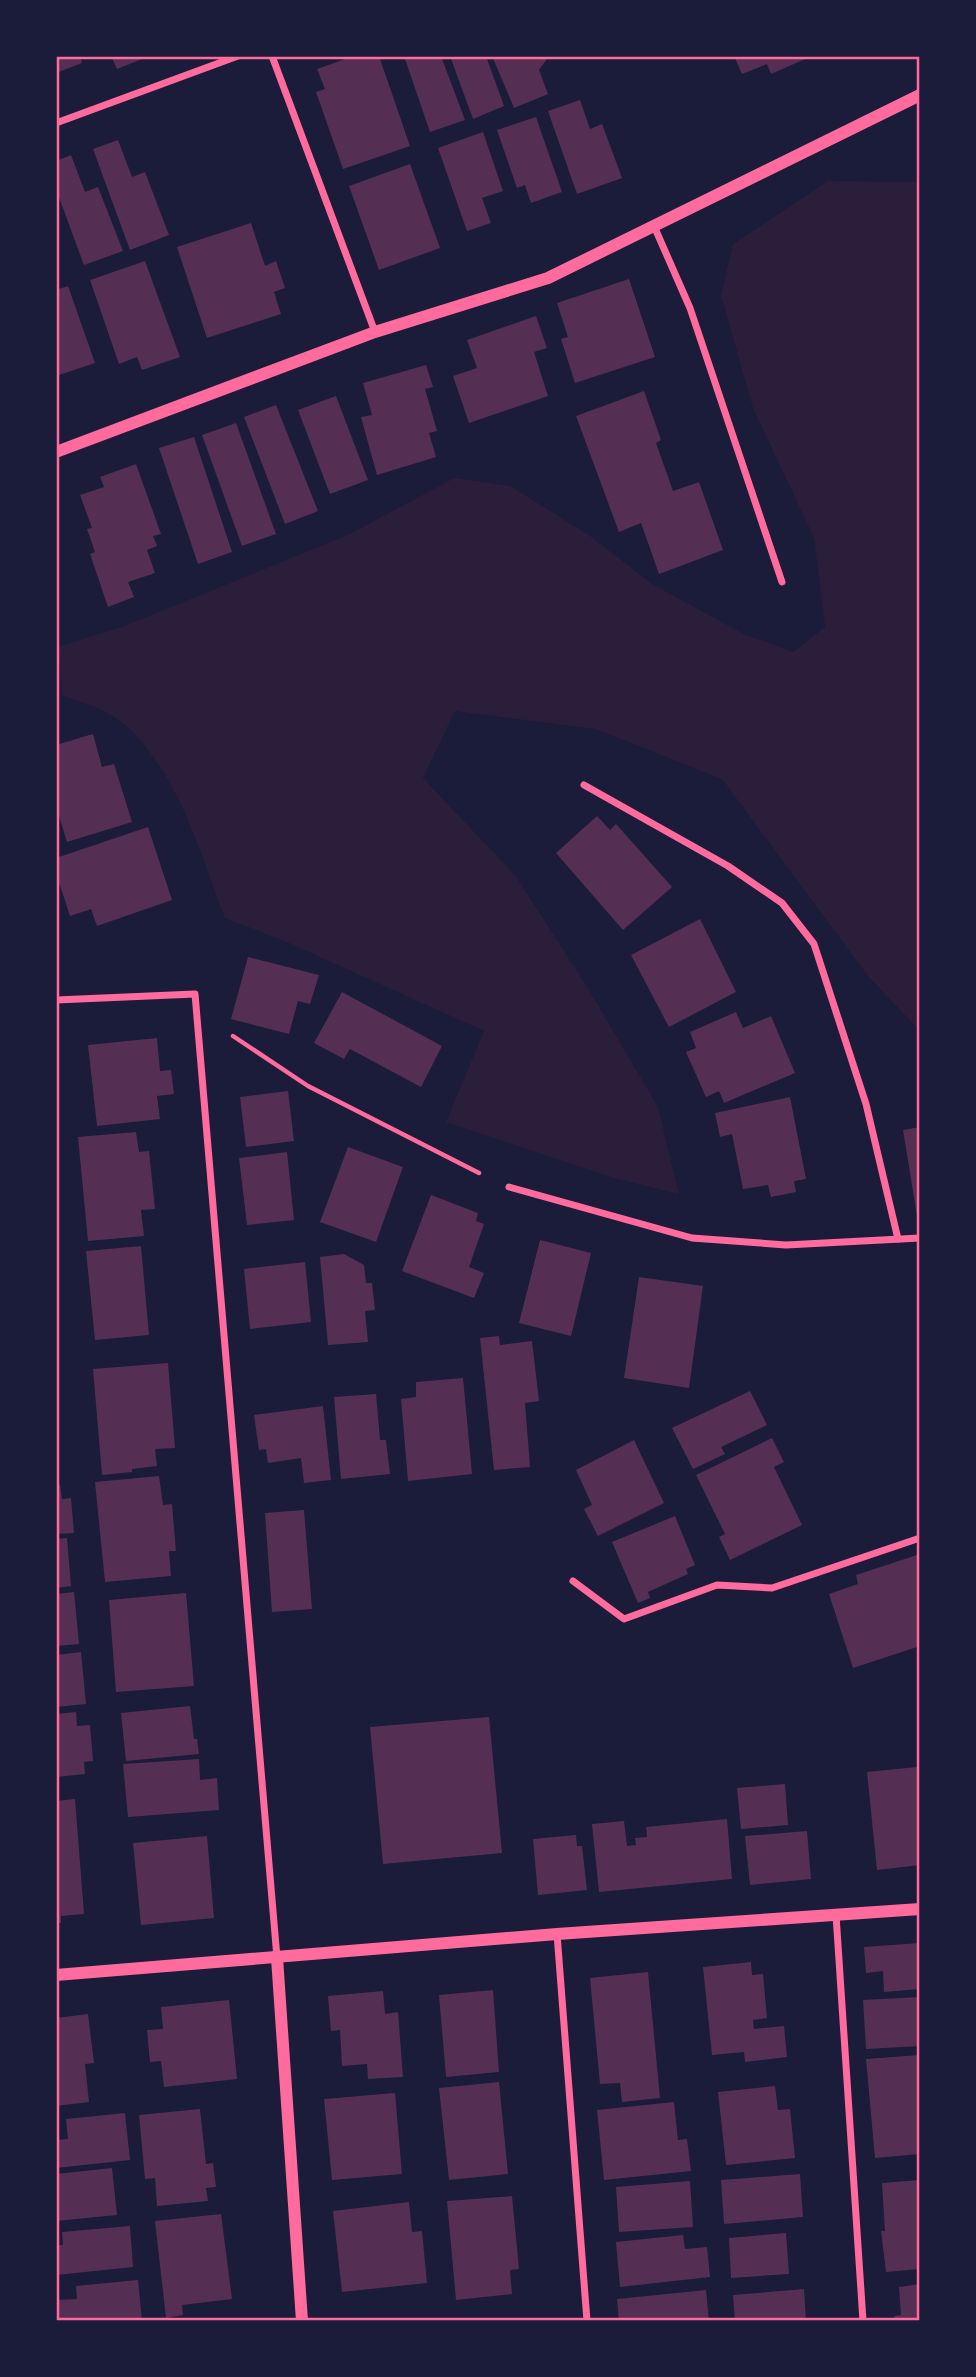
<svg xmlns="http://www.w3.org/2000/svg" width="976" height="2377" viewBox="0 0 976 2377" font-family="'Nunito Sans',sans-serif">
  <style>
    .green { fill: #2a1e3b }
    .building { fill: #542f53 }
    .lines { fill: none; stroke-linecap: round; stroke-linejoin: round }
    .path { stroke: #ff6b9d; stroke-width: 4.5 }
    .minor { stroke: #ff6b9d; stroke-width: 7 }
    .tertiary { stroke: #ff6b9d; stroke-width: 12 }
    .neatline { fill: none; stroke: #ff6b9d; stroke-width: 2.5 }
  </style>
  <rect width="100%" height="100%" fill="#1b1b3a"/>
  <path class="green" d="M828,181L920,182V1031L868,976L722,779L596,729L455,711L423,778L515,875L586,985L658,1107L679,1194L614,1178L446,1122L484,1031L289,943L225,918C200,853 175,761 116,718C102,707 78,702 62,695L58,647L124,626L348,535L454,478L510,486L589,535L652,584L744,634L793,652L825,627L814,538L753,408L721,295L733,244Z"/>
  <g class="building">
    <path d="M56,56H80L82,63L56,73Z"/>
    <path d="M111,56H150L117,69Z"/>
    <path d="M354,56H379L410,146L343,169L316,92L325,89L317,69Z"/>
    <path d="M404,56H441L465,120L430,132Z"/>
    <path d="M450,56H486L504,106L473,119Z"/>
    <path d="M492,56H549L539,70L548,94L514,108Z"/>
    <path d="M734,56H812L771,74L767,64L742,74Z"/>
    <path d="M580,100L590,129L602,124L622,178L577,194L548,111Z"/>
    <path d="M536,117L562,192L531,203L525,185L517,188L497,130Z"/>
    <path d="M483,132L503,191L482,198L491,223L467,231L438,148Z"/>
    <path d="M118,140L132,177L145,172L169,235L130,250L93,149Z"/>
    <path d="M71,155L85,192L98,187L123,251L84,265L56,189V161Z"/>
    <path d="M410,164L440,248L379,270L349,186Z"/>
    <path d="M251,223L265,266L276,261L285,288L274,292L281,314L207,338L177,247Z"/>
    <path d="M145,261L180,357L142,370L137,357L119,364L90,280Z"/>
    <path d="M629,279L655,357L575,383L561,339L568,337L557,303Z"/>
    <path d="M68,286L95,363L56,376V290Z"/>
    <path d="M536,316L547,348L534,352L548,396L469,423L453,376L477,368L467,340Z"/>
    <path d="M426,365L433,387L425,389L437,431L429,433L436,457L377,475L361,417L372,415L363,383Z"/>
    <path d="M644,391L661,440L656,443L673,491L699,482L723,550L659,574L641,523L619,532L576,416Z"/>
    <path d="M336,396L368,480L330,494L298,410Z"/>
    <path d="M276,405L318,511L285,524L244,417Z"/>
    <path d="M236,423L276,534L242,546L202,435Z"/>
    <path d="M194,437L232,552L198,564L159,448Z"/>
    <path d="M136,464L161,534L153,536L157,546L147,550L155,573L128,582L134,597L108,607L90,554L95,552L87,529L92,528L80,495L104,487L100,477Z"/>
    <path d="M93,734L102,767L114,764L132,822L67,842L56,806V745Z"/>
    <path d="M597,816L610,830L616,824L672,887L623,930L556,853Z"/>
    <path d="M148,827L172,900L97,926L91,909L70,916L56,873V858Z"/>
    <path d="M700,919L736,992L669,1027L631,955Z"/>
    <path d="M248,957L319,975L310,1004L298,1001L289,1034L231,1019Z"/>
    <path d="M342,992L442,1046L421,1087L350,1049L344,1059L314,1043Z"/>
    <path d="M736,1012L743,1028L771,1016L795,1073L724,1103L719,1091L706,1097L686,1052L696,1048L690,1032Z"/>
    <path d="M157,1038L160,1071L171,1070L174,1094L157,1096L160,1119L97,1126L88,1045Z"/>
    <path d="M288,1091L294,1141L246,1147L240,1097Z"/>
    <path d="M790,1097L806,1179L794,1181L796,1192L771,1197L768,1185L743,1189L732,1134L720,1137L715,1113Z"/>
    <path d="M920,1127V1216H917L903,1130Z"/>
    <path d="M136,1132L139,1152L149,1151L155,1209L141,1210L144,1236L88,1241L78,1137Z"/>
    <path d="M348,1147L403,1167L376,1242L320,1222Z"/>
    <path d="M287,1152L294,1220L247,1225L239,1158Z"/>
    <path d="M431,1195L478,1213L476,1221L484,1224L469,1267L484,1273L474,1298L402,1271Z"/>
    <path d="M540,1240L591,1253L571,1336L519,1323Z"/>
    <path d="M141,1246L149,1335L95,1340L86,1251Z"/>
    <path d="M344,1254L364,1265L366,1283H372L375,1310L365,1311L368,1342L328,1345L320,1257Z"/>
    <path d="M305,1262L311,1322L250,1329L244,1269Z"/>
    <path d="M639,1277L703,1286L689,1388L624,1378Z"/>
    <path d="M499,1336L500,1345L532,1341L539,1401L525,1403L530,1467L494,1470L480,1338Z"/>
    <path d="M168,1363L175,1448L155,1449L157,1466L132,1469V1472L102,1475L93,1369Z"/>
    <path d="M463,1378L472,1474L408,1481L401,1399L416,1397V1382Z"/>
    <path d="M750,1391L767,1425L721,1447L725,1454L693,1469L672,1428Z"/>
    <path d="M376,1394L380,1440H386L390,1474L341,1479L334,1397Z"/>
    <path d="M323,1406L331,1480L304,1483L301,1458L268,1463L266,1449L259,1450L254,1415Z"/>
    <path d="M772,1438L784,1462L774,1467L802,1525L730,1560L719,1537L725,1534L696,1475Z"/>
    <path d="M634,1440L664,1503L598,1536L584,1509L592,1505L576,1470Z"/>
    <path d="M159,1476L163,1505L172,1504L176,1551H169L171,1576L105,1582L95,1482Z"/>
    <path d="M60,1485L62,1499L71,1498L74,1533L56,1534V1486Z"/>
    <path d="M304,1510L312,1609L272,1612L265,1513Z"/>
    <path d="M675,1516L695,1565L686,1569L688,1574L648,1592L650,1598L638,1603L612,1542Z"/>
    <path d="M67,1538L71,1586L56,1588V1539Z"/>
    <path d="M920,1554V1646L853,1668L829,1594L858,1584L856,1575Z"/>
    <path d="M74,1592L79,1644L56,1646V1594Z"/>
    <path d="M186,1593L194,1686L116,1692L109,1600Z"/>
    <path d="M81,1652L86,1704L56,1707V1655Z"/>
    <path d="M190,1706L194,1739H197L199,1754L126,1761L121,1713Z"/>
    <path d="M76,1712L77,1726L90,1725L93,1761L84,1762L85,1774L56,1777V1714Z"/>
    <path d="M489,1717L502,1853L383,1864L370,1727Z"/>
    <path d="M199,1759L200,1780L217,1778L219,1810L128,1817L123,1764Z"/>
    <path d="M917,1767L920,1796V1865L877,1870L867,1772Z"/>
    <path d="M785,1784L788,1825L741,1829L737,1788Z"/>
    <path d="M75,1799L84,1914L61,1916V1923H56V1801Z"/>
    <path d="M727,1819L732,1879L599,1892L592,1824L624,1821L627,1846L636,1845L635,1838L647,1837L646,1827Z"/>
    <path d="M807,1831L811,1879L750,1885L745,1836Z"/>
    <path d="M576,1835L577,1846H582L587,1890L538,1895L533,1839Z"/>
    <path d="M207,1836L214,1918L141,1925L133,1843Z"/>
    <path d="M920,1943V1989L884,1992L883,1971L866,1973L864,1947Z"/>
    <path d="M751,1962L752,1975L763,1974L767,2018L753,2020L754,2029L784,2026L787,2057L745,2062L744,2052L712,2055L703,1967Z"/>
    <path d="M648,1972L660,2098L622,2102L620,2083L600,2084L590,1978Z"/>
    <path d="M493,1990L499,2072L446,2077L439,1995Z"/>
    <path d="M383,1991L385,2014L398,2012L403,2077L368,2079L367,2064L342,2066L340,2030L331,2031L328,1996Z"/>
    <path d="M920,1997V2046L866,2049L863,2000Z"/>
    <path d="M229,2000L237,2079L164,2087L161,2061L150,2062L147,2030L163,2029L161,2007Z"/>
    <path d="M88,2014L94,2063L85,2064L89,2102L56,2106V2018Z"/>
    <path d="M920,2055V2154L875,2158L866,2059Z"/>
    <path d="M499,2082L508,2174L449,2180L439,2088Z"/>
    <path d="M775,2086L778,2110L790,2109L795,2158L726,2165L718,2092Z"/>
    <path d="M395,2093L402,2174L332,2180L324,2099Z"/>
    <path d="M674,2102L678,2140L687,2139L691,2171L604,2180L597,2110Z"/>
    <path d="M200,2109L206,2164L213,2163L216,2187L206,2188L208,2201L157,2206L155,2178L145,2179L139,2115Z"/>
    <path d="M125,2113L130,2160L56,2168V2140L68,2139L66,2119Z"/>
    <path d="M112,2168L117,2215L56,2221V2174Z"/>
    <path d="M800,2174L803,2217L724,2224L721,2180Z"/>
    <path d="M920,2180V2269L886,2272L881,2231H885L882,2183Z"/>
    <path d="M690,2181L693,2227L619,2232L616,2187Z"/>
    <path d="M512,2196L519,2269L510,2270L512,2294L456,2300L447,2201Z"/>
    <path d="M409,2202L412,2232L422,2231L427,2283L342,2292L333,2211Z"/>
    <path d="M221,2214L232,2299L182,2305L183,2315L166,2318L155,2221Z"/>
    <path d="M130,2226L133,2267L56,2275V2245H63L62,2232Z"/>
    <path d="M786,2233L789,2274L731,2278L729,2238Z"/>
    <path d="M683,2235L685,2249L707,2247L710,2277L620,2287L616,2242Z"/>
    <path d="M138,2280L142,2321H56V2300L77,2299L76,2286Z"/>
    <path d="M920,2284V2321H895L894,2316L901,2315L899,2287Z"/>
    <path d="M804,2289L806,2321H735L733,2295Z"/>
    <path d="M706,2290L709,2321H619L617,2299Z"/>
  </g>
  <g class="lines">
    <path class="path" d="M233,1036L308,1086L479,1173"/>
    <g class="minor">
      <path d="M272,56L375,332"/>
      <path d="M56,123L238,56"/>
      <path d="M654,226L690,308L782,582"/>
      <path d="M584,785L728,866L782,903L814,944L866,1104L898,1239"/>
      <path d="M56,1000L195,994L277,1958"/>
      <path d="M509,1187L692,1238L786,1245L920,1238"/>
      <path d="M573,1581L624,1619L717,1585L772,1588L920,1538"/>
      <path d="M836,1915L863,2321"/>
      <path d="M557,1934L587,2321"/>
    </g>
    <g class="tertiary">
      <path d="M56,452L375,332L548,278L920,95"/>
      <path d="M277,1958L302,2321"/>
      <path d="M56,1975L557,1934L920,1909"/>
    </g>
  </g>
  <rect width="976" height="2377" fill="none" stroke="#1b1b3a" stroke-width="116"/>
  <rect x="58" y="58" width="860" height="2261" class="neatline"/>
</svg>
